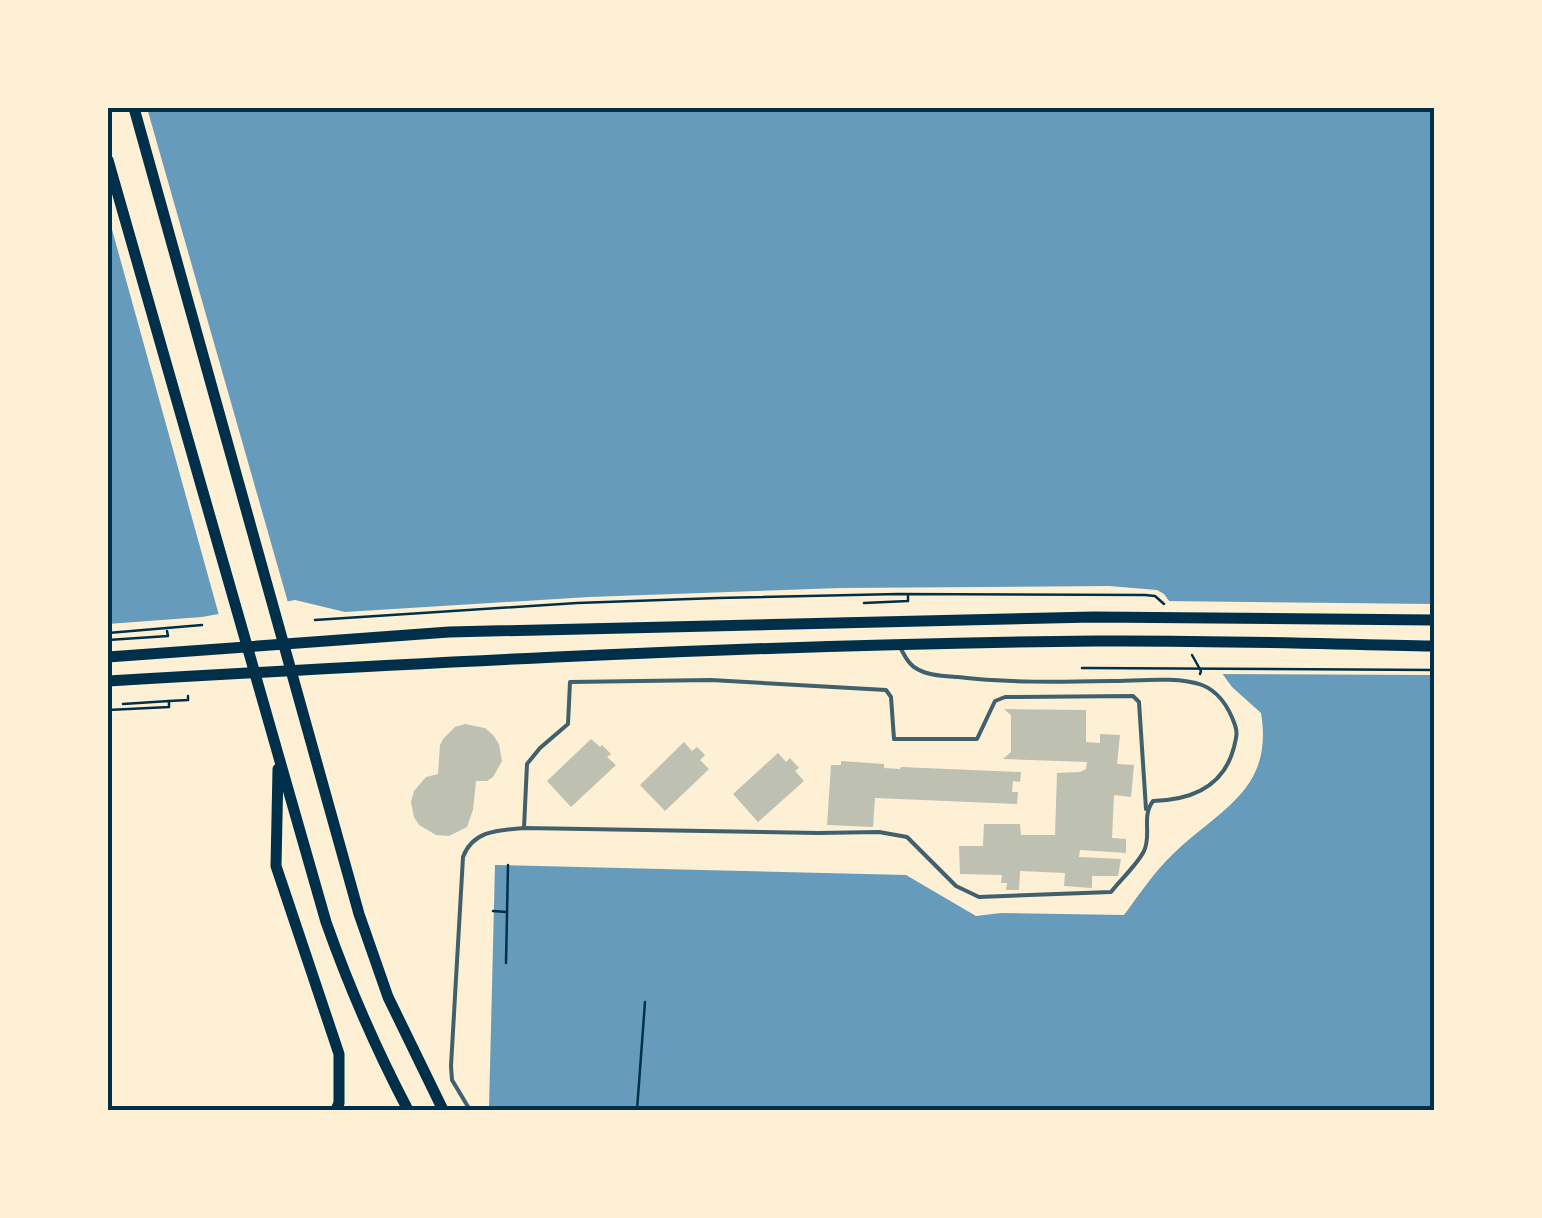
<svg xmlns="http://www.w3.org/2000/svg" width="1542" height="1218" viewBox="0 0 1542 1218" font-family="'Sofia Sans Condensed',sans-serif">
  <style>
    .water { fill: #669bbc }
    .pier { fill: #fdf0d5 }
    .building { fill: #bec0b2 }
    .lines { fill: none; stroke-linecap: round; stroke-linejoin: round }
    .path { stroke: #003049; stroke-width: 2.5 }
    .service { stroke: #3f606c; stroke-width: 4 }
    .secondary { stroke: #003049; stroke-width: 11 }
    .neatline { fill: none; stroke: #003049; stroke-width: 4 }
  </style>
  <rect width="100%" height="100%" fill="#fdf0d5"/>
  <path class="water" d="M108,108H1434V1110H500L489,1108L495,865L906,875L976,916L1001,913L1124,915C1139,895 1154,872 1172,855C1219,809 1274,791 1261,713L1232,687L1164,594L1157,590L1109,586L840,588L589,597L345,612L295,600L202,617L108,624Z"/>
  <g class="pier">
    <path d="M108,108H147L289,606L220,619L108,215Z"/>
    <path d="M1162,601L1434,604V675L1216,674Z"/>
  </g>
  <g class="building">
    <path d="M1004,709L1086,710V742L1100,743V734L1120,735L1117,764L1134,765L1131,797L1114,795L1112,838L1126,839V853L1080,850L1079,857L1121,859L1118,876H1092V888L1064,886L1065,873L1020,871L1019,890H1006L1007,883H1001L1002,875L960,874L959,846H983L984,824H1020L1021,835H1055L1057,773L1080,772L1086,769L1087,762L1003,759L1011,752V715Z"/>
    <path d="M465,724L485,728L493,735L499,744L502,761L493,777L487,781H476L473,810L467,827L449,836L436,835L419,825L414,817L411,802L414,791L426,777L438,774L440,745L443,739L455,727Z"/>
    <path d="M591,739L600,747L602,745L611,754L607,757L616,765L571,807L547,781Z"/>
    <path d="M684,742L692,751L697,747L705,755L700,760L709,769L665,811L640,785Z"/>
    <path d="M778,753L786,762L790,758L799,768L795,771L804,781L758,822L733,794Z"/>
    <path d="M841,761L884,764V768L900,769L901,767L1021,772L1020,782L1013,781L1012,792H1018L1017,804L875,798L873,827L827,825L831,765H841Z"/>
  </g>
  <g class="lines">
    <g class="path">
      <path d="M864,603L908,601V596"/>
      <path d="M315,620L577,603L718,598L898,594L1145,595L1155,596L1164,604"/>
      <path d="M108,633L202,625"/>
      <path d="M108,640L168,636L167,631"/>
      <path d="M1192,655L1201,671L1200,674"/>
      <path d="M1082,668L1434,670"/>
      <path d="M169,701L188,700V696"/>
      <path d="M108,710L169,707V701L123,704"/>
      <path d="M493,911L506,912"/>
      <path d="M506,963L508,865"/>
      <path d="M637,1110L645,1002"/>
    </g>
    <g class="service">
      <path d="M524,828L527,764L540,748L568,724L570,682L711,680L886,690L891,697L894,739H977L995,701L1005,697L1133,696L1139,702L1146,809"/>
      <path d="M470,1110L452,1080L451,1066L463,857C473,830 500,830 524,828L818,833L879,832L907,837L956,886L979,897L1111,892C1121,879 1137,865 1144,851C1152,834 1141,817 1153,801C1192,800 1224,787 1234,747C1236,738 1238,734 1235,725C1229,708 1220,692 1202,685C1178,676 1136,681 1111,681C1060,682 1008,683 958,677C943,676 927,676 914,667C907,662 905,656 901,649"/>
    </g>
    <g class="secondary">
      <path d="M134,108L359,914L388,997L443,1110"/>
      <path d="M108,160L326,922C349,987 376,1049 408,1110"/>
      <path d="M108,657L449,632L1094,617L1434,620"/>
      <path d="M108,681C436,662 766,644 1095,641C1208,640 1321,644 1434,646"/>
      <path d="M278,769L276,866L339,1054V1103L336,1110"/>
    </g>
  </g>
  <rect width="1542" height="1218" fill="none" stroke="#fdf0d5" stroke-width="220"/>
  <rect x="110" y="110" width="1322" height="998" class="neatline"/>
</svg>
